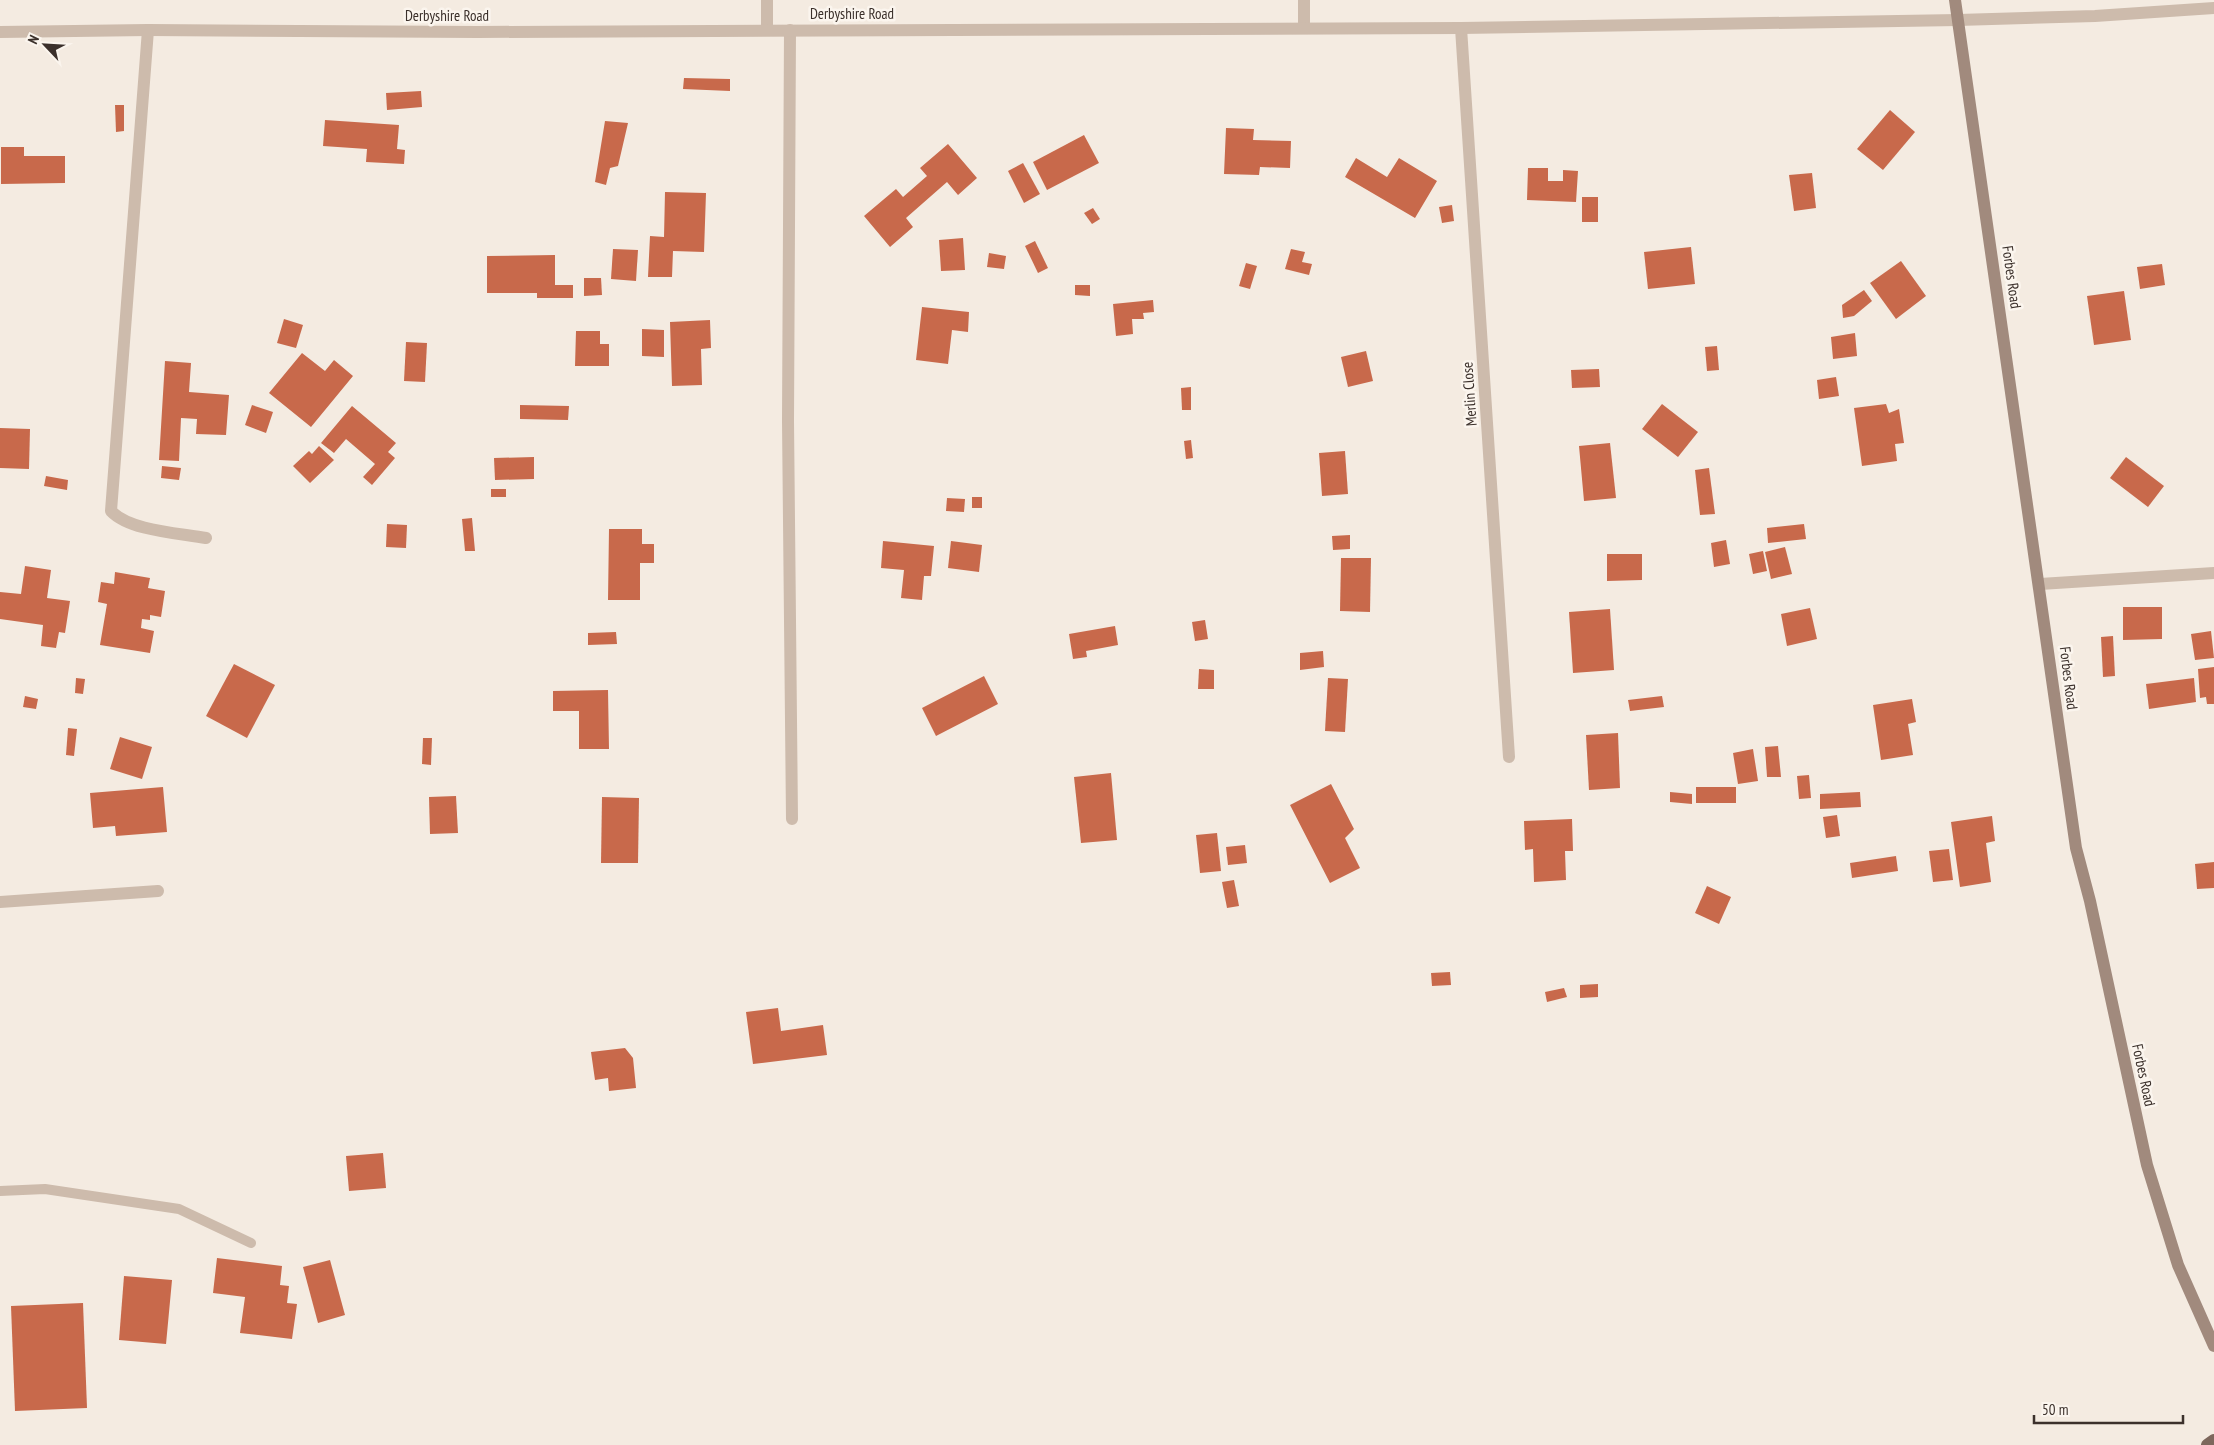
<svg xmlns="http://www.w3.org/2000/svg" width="2214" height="1445" viewBox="0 0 2214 1445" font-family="'PT Sans Narrow',sans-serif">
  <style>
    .building { fill: #c8694b }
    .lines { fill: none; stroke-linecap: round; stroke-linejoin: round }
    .lane { stroke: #cdbbac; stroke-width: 10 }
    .street { stroke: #cdbbac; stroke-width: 12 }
    .secondary { stroke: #a18a7d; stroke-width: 12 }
    .primary { stroke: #7d675c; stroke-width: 12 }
    .labels { text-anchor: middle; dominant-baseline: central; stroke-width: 5; stroke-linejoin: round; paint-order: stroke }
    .street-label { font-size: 15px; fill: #3b302b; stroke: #fbf5ee }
  </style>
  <rect width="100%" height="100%" fill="#f4ebe1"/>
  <g class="building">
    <path d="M684,78L730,79V91L683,89Z"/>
    <path d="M421,91L422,107L387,110L386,93Z"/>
    <path d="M115,105H124V131L116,132Z"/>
    <path d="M1890,110L1915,132L1883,170L1857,149Z"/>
    <path d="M325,120L399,125L397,149L405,150L404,164L366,162L367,149L323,146Z"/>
    <path d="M605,121L628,123L618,166L610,168L606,185L595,182Z"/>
    <path d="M1226,128L1254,129L1253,140L1291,141L1290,168L1260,167L1259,175L1224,174Z"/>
    <path d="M1084,135L1099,163L1047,190L1033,162Z"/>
    <path d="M948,144L977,178L958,195L947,182L906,218L913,227L890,247L864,216L896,189L903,197L927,176L920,168Z"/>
    <path d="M1,147H24V156H65V183L1,184Z"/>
    <path d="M1356,158L1387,177L1399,158L1437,181L1415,218L1345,177Z"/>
    <path d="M1023,163L1040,194L1024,203L1008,171Z"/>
    <path d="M1528,168H1548V181H1563V170L1578,171L1576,202L1527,200Z"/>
    <path d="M1812,173L1816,208L1794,211L1789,175Z"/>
    <path d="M665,192L706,193L704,252L673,251L672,277H648L650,236L664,237Z"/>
    <rect x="1582" y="197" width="16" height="25"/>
    <path d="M1452,205L1454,221L1442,223L1439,207Z"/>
    <path d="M1093,208L1100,219L1092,224L1084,213Z"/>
    <path d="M963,238L965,270L941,271L939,240Z"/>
    <path d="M1035,241L1048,268L1038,273L1025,246Z"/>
    <path d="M1691,247L1695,284L1648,289L1644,252Z"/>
    <path d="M613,249L638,250L636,281L611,279Z"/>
    <path d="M1291,249L1305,252L1302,262L1312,264L1309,275L1285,269Z"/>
    <path d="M989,253L1006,256L1004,269L987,267Z"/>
    <path d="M555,255V285H573V298H537V293H487V256Z"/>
    <path d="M1901,261L1926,296L1896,319L1870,283Z"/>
    <path d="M1246,263L1257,266L1250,289L1239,286Z"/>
    <path d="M2162,264L2165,285L2140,289L2137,267Z"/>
    <path d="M584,278H601L602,295L584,296Z"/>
    <path d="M1075,285H1090V296L1075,295Z"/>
    <path d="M1864,290L1872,301L1854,316L1843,318L1842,305Z"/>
    <path d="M2124,291L2131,340L2094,345L2087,296Z"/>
    <path d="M1153,300L1154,312L1143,313L1144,319H1132L1133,334L1116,336L1113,304Z"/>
    <path d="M922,307L969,312L968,332L952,330L948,364L916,360Z"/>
    <path d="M284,319L303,325L296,348L277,343Z"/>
    <path d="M710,320L711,348L701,349L702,385L672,386L670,322Z"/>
    <path d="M642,329L664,330V357L642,356Z"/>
    <path d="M576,331H600V344H609V366H575Z"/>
    <path d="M1855,333L1857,356L1833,359L1831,337Z"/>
    <path d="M406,342L427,343L425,382L404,381Z"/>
    <path d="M1717,346L1719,370L1707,371L1705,347Z"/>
    <path d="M1366,351L1373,381L1348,387L1341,357Z"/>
    <path d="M302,353L325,371L334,360L353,376L311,427L269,393Z"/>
    <path d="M165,361L191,363L189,392L229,395L226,435L196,434L197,419L181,418L179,461L159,460Z"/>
    <path d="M1599,369L1600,387L1572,388L1571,370Z"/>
    <path d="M1836,377L1839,396L1819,399L1817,380Z"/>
    <path d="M1191,387V410H1182L1181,388Z"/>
    <path d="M1662,404L1698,432L1678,457L1642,429Z"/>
    <path d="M1886,404L1889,413L1899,409L1904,443L1895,444L1897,461L1862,466L1854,408Z"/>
    <path d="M252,405L273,412L266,433L245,425Z"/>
    <path d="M520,405L569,406L568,420L520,419Z"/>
    <path d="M352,406L396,443L388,452L395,458L372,485L363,477L375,464L346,439L334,453L321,443Z"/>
    <path d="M0,428L30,429L29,469L0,468Z"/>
    <path d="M1191,440L1193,458L1186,459L1184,441Z"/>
    <path d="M1610,443L1616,498L1584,501L1579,446Z"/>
    <path d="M319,446L334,460L310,483L293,466L309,451L312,454Z"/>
    <path d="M1345,451L1348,494L1322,496L1319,453Z"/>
    <path d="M534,457V479L495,480L494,458Z"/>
    <path d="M2126,457L2164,486L2148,507L2110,478Z"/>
    <path d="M162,466L181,468L179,480L161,478Z"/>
    <path d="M1709,468L1715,514L1700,515L1695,470Z"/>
    <path d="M46,476L68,480L67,490L44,486Z"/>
    <rect x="491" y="489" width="15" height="8"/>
    <rect x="972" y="497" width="10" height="11"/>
    <path d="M947,498L965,499L964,512L946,511Z"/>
    <path d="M472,518L475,551H465L462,519Z"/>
    <path d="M387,524L407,525L406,548L386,547Z"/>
    <path d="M1804,524L1806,539L1768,543L1767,528Z"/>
    <path d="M609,529H642V544H654V563H640V600H608Z"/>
    <path d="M1350,535V549L1333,550L1332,536Z"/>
    <path d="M1726,540L1730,564L1714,567L1711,543Z"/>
    <path d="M883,541L934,546L931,576H924L922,600L901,598L904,570L881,568Z"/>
    <path d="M951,541L982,545L979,572L948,568Z"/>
    <path d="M1785,547L1792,574L1771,579L1765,552Z"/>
    <path d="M1763,551L1767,571L1753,574L1749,554Z"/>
    <path d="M1607,554H1642V580L1607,581Z"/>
    <path d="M1341,558H1371L1370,612L1340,611Z"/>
    <path d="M25,566L51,570L47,598L70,601L65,633L59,632L56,648L41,646L43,625L0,619V592L21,594Z"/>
    <path d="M115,572L150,578L148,588L165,591L161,617L150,615V620L142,619L141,628L154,631L150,653L100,645L107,604L98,602L101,582L114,584Z"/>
    <path d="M2123,607H2162V639L2123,640Z"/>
    <path d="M1810,608L1817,639L1787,646L1781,614Z"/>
    <path d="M1610,609L1614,670L1573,673L1569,612Z"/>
    <path d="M1205,620L1208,639L1195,641L1192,622Z"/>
    <path d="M1115,626L1118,645L1086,651L1087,657L1073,659L1069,634Z"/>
    <path d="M2211,631L2214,658L2195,660L2191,634Z"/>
    <path d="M616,632L617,644L588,645V633Z"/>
    <path d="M2113,636L2115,676L2103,677L2101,637Z"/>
    <path d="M1323,651L1324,667L1300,670V653Z"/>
    <path d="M234,664L275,685L247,738L206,716Z"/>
    <path d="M2214,667V704H2207L2206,697L2200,698L2198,669Z"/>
    <path d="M1199,669L1214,670V689H1198Z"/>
    <path d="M984,676L998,704L936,736L922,708Z"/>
    <path d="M76,678L85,679L83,694L75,693Z"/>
    <path d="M1328,678L1348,679L1345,732L1325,731Z"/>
    <path d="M2194,678L2196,702L2149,709L2146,684Z"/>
    <path d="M608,690L609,749H579V711H553V691Z"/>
    <path d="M25,696L38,699L36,709L23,707Z"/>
    <path d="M1662,696L1664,707L1630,711L1628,700Z"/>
    <path d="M1912,699L1916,722L1908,724L1913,755L1881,760L1873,705Z"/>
    <path d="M68,728L77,729L74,756L66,755Z"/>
    <path d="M1618,733L1620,788L1589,790L1586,735Z"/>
    <path d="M120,737L152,747L142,779L110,769Z"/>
    <path d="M423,738H432L431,765L422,764Z"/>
    <path d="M1778,746L1781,777H1767L1765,747Z"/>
    <path d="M1753,749L1758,781L1738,784L1733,753Z"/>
    <path d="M1111,773L1117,840L1081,843L1074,777Z"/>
    <path d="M1809,775L1811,798L1799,799L1797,776Z"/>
    <path d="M1331,784L1354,829L1345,838L1360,868L1330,883L1290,805Z"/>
    <path d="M163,787L167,832L116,836L115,826L93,828L90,793Z"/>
    <rect x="1696" y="787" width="40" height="16"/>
    <path d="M1670,792L1692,794V804L1670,802Z"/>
    <path d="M1860,792L1861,807L1820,809V794Z"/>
    <path d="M456,796L458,833L430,834L429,797Z"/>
    <path d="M602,797L639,798L638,863H601Z"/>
    <path d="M1837,815L1840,836L1826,838L1823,817Z"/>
    <path d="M1992,816L1995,841L1986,843L1991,882L1960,887L1951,822Z"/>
    <path d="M1572,819L1573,851H1565L1566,880L1534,882L1533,849L1525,850L1524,821Z"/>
    <path d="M1217,833L1221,871L1200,873L1196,835Z"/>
    <path d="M1245,845L1247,863L1228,865L1226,847Z"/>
    <path d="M1949,849L1953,880L1933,882L1929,851Z"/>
    <path d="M1896,856L1898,871L1852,878L1850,863Z"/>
    <path d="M2214,862V888L2197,889L2195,864Z"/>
    <path d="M1234,880L1239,906L1227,908L1222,882Z"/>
    <path d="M1707,886L1731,897L1719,924L1695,913Z"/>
    <path d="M1450,972L1451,985L1432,986L1431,973Z"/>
    <path d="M1598,984V997L1580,998V985Z"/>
    <path d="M1564,988L1567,997L1547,1002L1545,992Z"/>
    <path d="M778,1008L781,1031L823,1025L827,1055L753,1064L746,1012Z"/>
    <path d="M625,1048L633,1058L636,1088L609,1091L608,1078L595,1080L591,1052Z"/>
    <path d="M383,1153L386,1188L349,1191L346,1156Z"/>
    <path d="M217,1258L282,1266L280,1285L289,1286L287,1303L297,1304L292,1339L240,1333L245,1297L213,1293Z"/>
    <path d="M330,1260L345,1315L318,1323L303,1267Z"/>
    <path d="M124,1276L172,1280L166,1344L119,1340Z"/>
    <path d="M83,1303L87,1408L15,1411L11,1306Z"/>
  </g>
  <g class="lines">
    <path class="lane" d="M0,1191L45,1189L179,1209L251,1243"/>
    <g class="street">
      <path d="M767,0V29"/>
      <path d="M1304,0V27"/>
      <path d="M1461,28L1509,757"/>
      <path d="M148,30L111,511C130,531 179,533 206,538"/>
      <path d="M790,30L788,421L792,819"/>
      <path d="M0,32L148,30L478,32L1461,28L1958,20L2095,16L2214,8"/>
      <path d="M2040,584L2214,573"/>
      <path d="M0,902L158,891"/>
    </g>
    <path class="secondary" d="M1955,0L2076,848L2090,901L2147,1165L2178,1265L2214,1346"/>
    <path class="primary" d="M2207,1445L2214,1440"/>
  </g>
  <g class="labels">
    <g class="street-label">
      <text x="852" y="13">Derbyshire Road</text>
      <text x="447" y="15">Derbyshire Road</text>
      <text transform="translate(2012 277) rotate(82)">Forbes Road</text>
      <text transform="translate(1469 394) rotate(-94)">Merlin Close</text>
      <text transform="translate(2069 678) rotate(83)">Forbes Road</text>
      <text transform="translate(2144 1075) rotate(78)">Forbes Road</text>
    </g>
  </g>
  <g transform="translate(45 45) rotate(295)" stroke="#fbf5ee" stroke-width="4" paint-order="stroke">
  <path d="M0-4L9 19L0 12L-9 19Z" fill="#3b302b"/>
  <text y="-8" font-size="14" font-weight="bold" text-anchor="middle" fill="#3b302b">N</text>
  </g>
  <path d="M2034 1415v8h149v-8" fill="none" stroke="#3b302b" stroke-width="2.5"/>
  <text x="2042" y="1415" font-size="15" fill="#3b302b" stroke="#fbf5ee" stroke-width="4" paint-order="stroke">50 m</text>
</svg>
